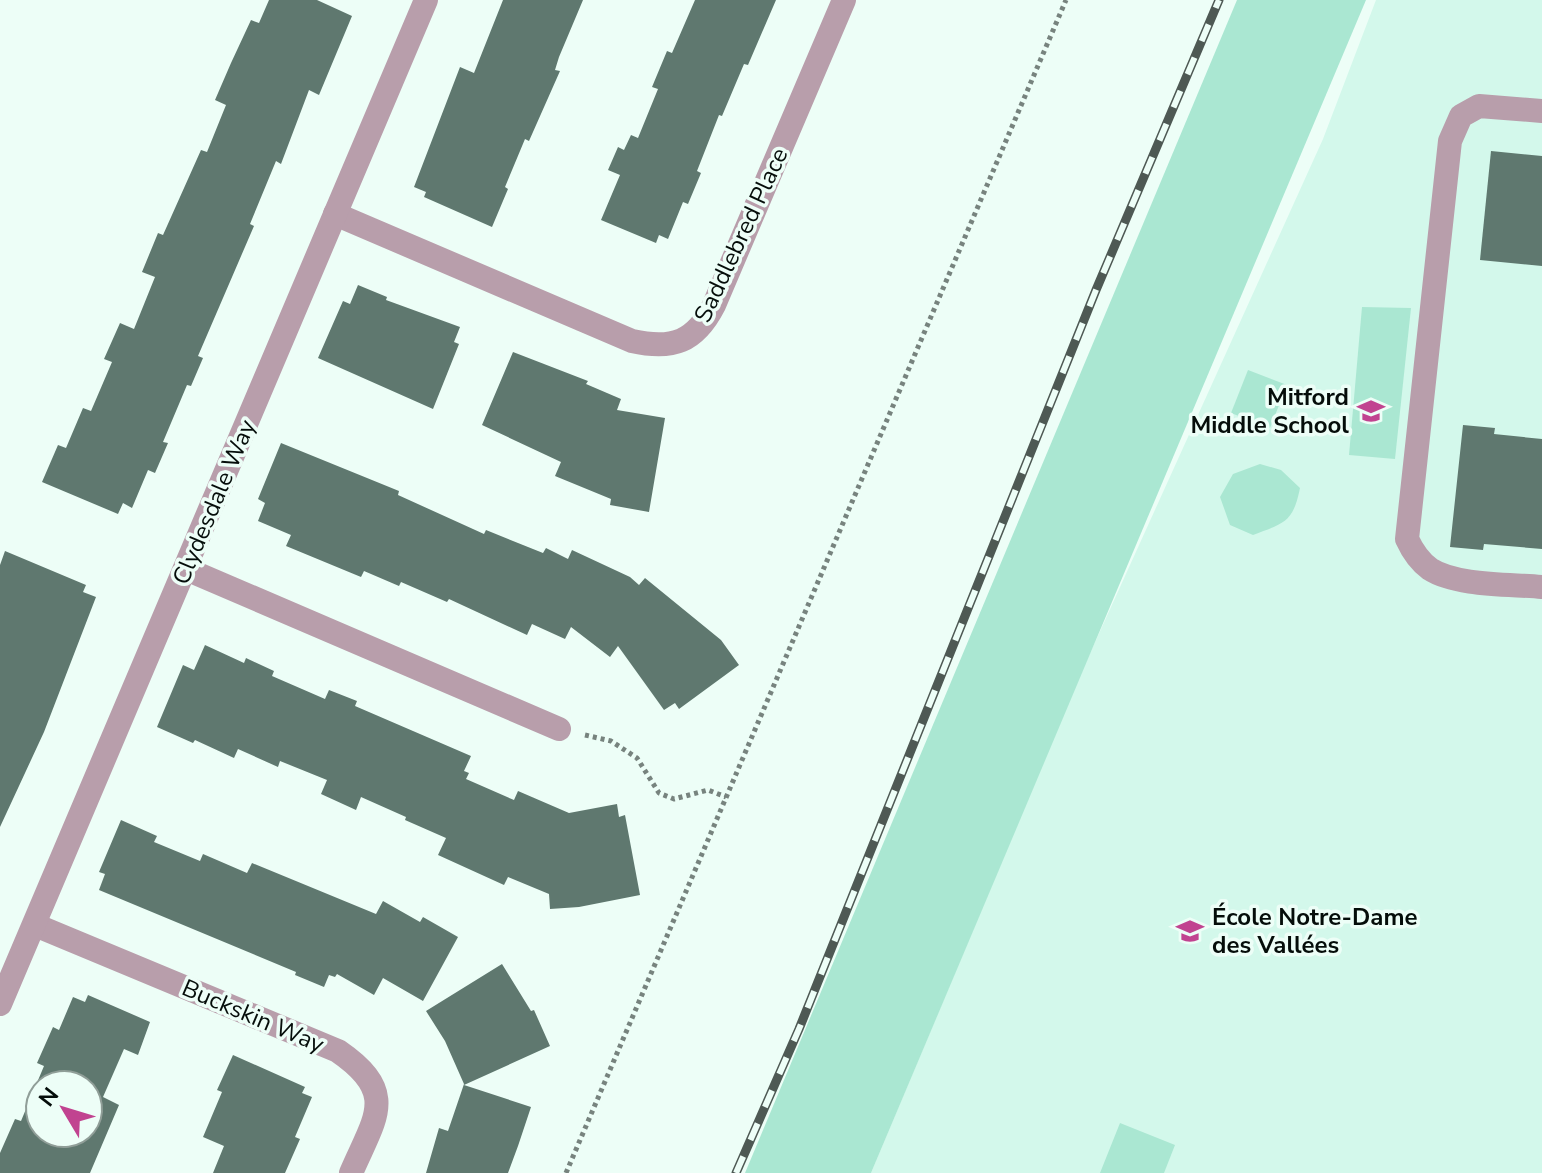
<svg xmlns="http://www.w3.org/2000/svg" width="1542" height="1173" viewBox="0 0 1542 1173" font-family="'Nunito Sans',sans-serif">
  <style>
    .built { fill: #d3f8eb }
    .green { fill: #aae7d2 }
    .building { fill: #5f786f; fill-rule: evenodd }
    .lines { fill: none; stroke-linecap: round; stroke-linejoin: round }
    .path { stroke: #77837e; stroke-width: 5; stroke-dasharray: 4 4; stroke-linecap: butt }
    .minor { stroke: #b89eab; stroke-width: 24 }
    .rail-casing { stroke: #4e5954; stroke-width: 9 }
    .rail { stroke: #edfef7; stroke-width: 6; stroke-dasharray: 18; stroke-linecap: butt }
    .labels { text-anchor: middle; dominant-baseline: central; stroke-width: 7; stroke-linejoin: round; paint-order: stroke }
    .street-label { font-size: 24px; fill: #050d0a; stroke: #edfef7 }
    .poi-label { font-size: 24px; font-weight: bold; fill: #050d0a; stroke: #edfef7; text-anchor: end }
  </style>
  <rect width="100%" height="100%" fill="#edfef7"/>
  <path class="built" d="M1376,0H1542V1173H871L1077,682L1323,139Z"/>
  <g class="green">
    <path d="M1237,0H1366L871,1173H745Z"/>
    <path d="M1362,307L1411,308L1395,459L1349,455Z"/>
    <path d="M1248,370L1287,385L1270,428L1231,413Z"/>
    <path d="M1260,464L1281,470L1300,488C1293,523 1284,523 1253,535L1230,525L1220,497L1233,474Z"/>
    <path d="M1120,1123L1175,1145L1164,1173H1100Z"/>
  </g>
  <g class="building">
    <path d="M269,0H317L352,16L319,95L309,90L281,164L276,161L250,224L254,226L198,356L203,358L191,386L187,385L163,442L168,443L155,473L148,470L132,508L123,503L118,514L42,482L58,445L66,448L83,408L91,411L112,362L104,359L120,323L134,329L155,277L142,272L158,233L163,235L201,150L207,152L226,105L215,100L231,63L251,20L259,23Z"/>
    <path d="M503,0H583L559,57L555,70L560,71L529,141L525,139L505,187L508,189L492,227L424,197L426,192L414,187L460,67L474,73Z"/>
    <path d="M695,0H776L748,65L744,64L722,116L719,115L697,171L701,173L688,204L683,202L668,239L659,235L656,243L601,220L620,175L608,170L618,147L624,150L631,135L638,138L658,89L652,87L667,51L672,53Z"/>
    <path d="M1491,151L1542,156V266L1480,260Z"/>
    <path d="M358,285L387,297L386,300L460,327L454,342L459,344L433,409L318,358L343,301L350,304Z"/>
    <path d="M513,352L588,381L586,384L621,399L617,410L665,418L649,512L610,505L611,499L555,476L561,462L482,425Z"/>
    <path d="M1463,425L1495,428L1494,434L1542,439V549L1484,544L1483,550L1450,547Z"/>
    <path d="M281,443L399,491L398,495L484,534L486,530L543,553L546,548L568,559L572,550L630,577L639,585L645,578L721,640L739,665L679,709L675,703L664,710L618,646L610,657L571,627L565,639L532,624L527,635L449,599L447,602L401,582L399,586L364,571L361,577L286,546L291,535L258,521L265,503L258,499Z"/>
    <path d="M5,551L86,585L83,592L96,597L44,732L0,827V565Z"/>
    <path d="M205,645L244,663L246,658L274,671L272,676L325,699L329,690L357,701L355,706L471,756L464,771L469,773L466,779L514,800L518,791L569,813L617,804L619,817L625,815L640,895L579,907L550,909L549,894L508,877L504,885L438,855L446,838L405,820L406,817L361,797L356,810L321,794L327,780L280,761L278,767L238,749L234,758L195,740L193,743L157,727L183,665L194,670Z"/>
    <path d="M121,820L157,836L154,842L200,861L203,854L247,873L252,863L376,914L383,901L420,922L423,917L458,937L423,1001L383,978L374,995L337,974L335,977L329,975L324,987L295,975L296,972L99,890L105,874L99,872Z"/>
    <path d="M502,964L531,1011L534,1010L550,1046L464,1085L531,1107L518,1146L508,1173H426L439,1128L448,1131L464,1084L445,1041L426,1011Z"/>
    <path d="M88,995L150,1022L138,1055L124,1049L103,1097L119,1105L90,1173H0V1153L15,1119L21,1121L44,1066L37,1063L53,1027L59,1030L73,997L85,1002ZM40,1085H88V1133H40Z"/>
    <path d="M233,1055L305,1087L302,1093L312,1097L295,1137L300,1139L285,1173H213L224,1146L203,1137L222,1092L217,1090Z"/>
  </g>
  <g class="lines">
    <g class="path">
      <path d="M585,735L611,741L637,758L659,793L674,799L708,790L726,797"/>
      <path d="M566,1173L1066,0"/>
    </g>
    <g class="minor">
      <path d="M1542,111L1479,106L1461,116L1450,141L1407,539C1412,550 1419,561 1430,569C1456,586 1511,584 1542,587"/>
      <path d="M335,214L632,341C673,350 695,342 714,305L844,0"/>
      <path d="M186,569L559,729"/>
      <path d="M35,925L338,1051C399,1093 375,1117 351,1173"/>
      <path d="M0,1004L426,0"/>
    </g>
    <g class="rail-casing">
      <path id="rail" d="M736,1173L799,1029L1096,290L1219,0"/>
    </g>
    <use href="#rail" class="rail"/>
  </g>
  <defs>
    <g id="school-bare" transform="scale(2.16)"><path d="M0-5L7-2L0 1L-7-2ZM-4 1L0 2.5L4 1V4Q0 6-4 4Z" fill="#c14390" stroke="#edfef7" stroke-width="2.5" paint-order="stroke"/></g>
  </defs>
  <g fill-rule="evenodd">
    <use href="#school-bare" x="1371" y="411"/>
    <use href="#school-bare" x="1190" y="931"/>
  </g>
  <g class="labels">
    <g class="street-label">
      <text transform="translate(741 235) rotate(-65)">Saddlebred Place</text>
      <text transform="translate(214 502) rotate(-67)">Clydesdale Way</text>
      <text transform="translate(253 1016) rotate(23)">Buckskin Way</text>
    </g>
    <g class="poi-label">
      <text x="1349" y="397">Mitford<tspan x="1349" dy="28">Middle School</tspan></text>
      <text x="1212" y="917" text-anchor="start">École Notre-Dame<tspan x="1212" dy="28">des Vallées</tspan></text>
    </g>
  </g>
  <g transform="translate(64 1109) rotate(308)"><circle r="38" fill="#edfef7" stroke="#909e98" stroke-width="2"/>
  <path d="M0-6L14 30L0 20L-14 30Z" fill="#c14390"/>
  <text y="-12" font-size="22" font-weight="bold" text-anchor="middle" fill="#050d0a">N</text>
  </g>
</svg>
